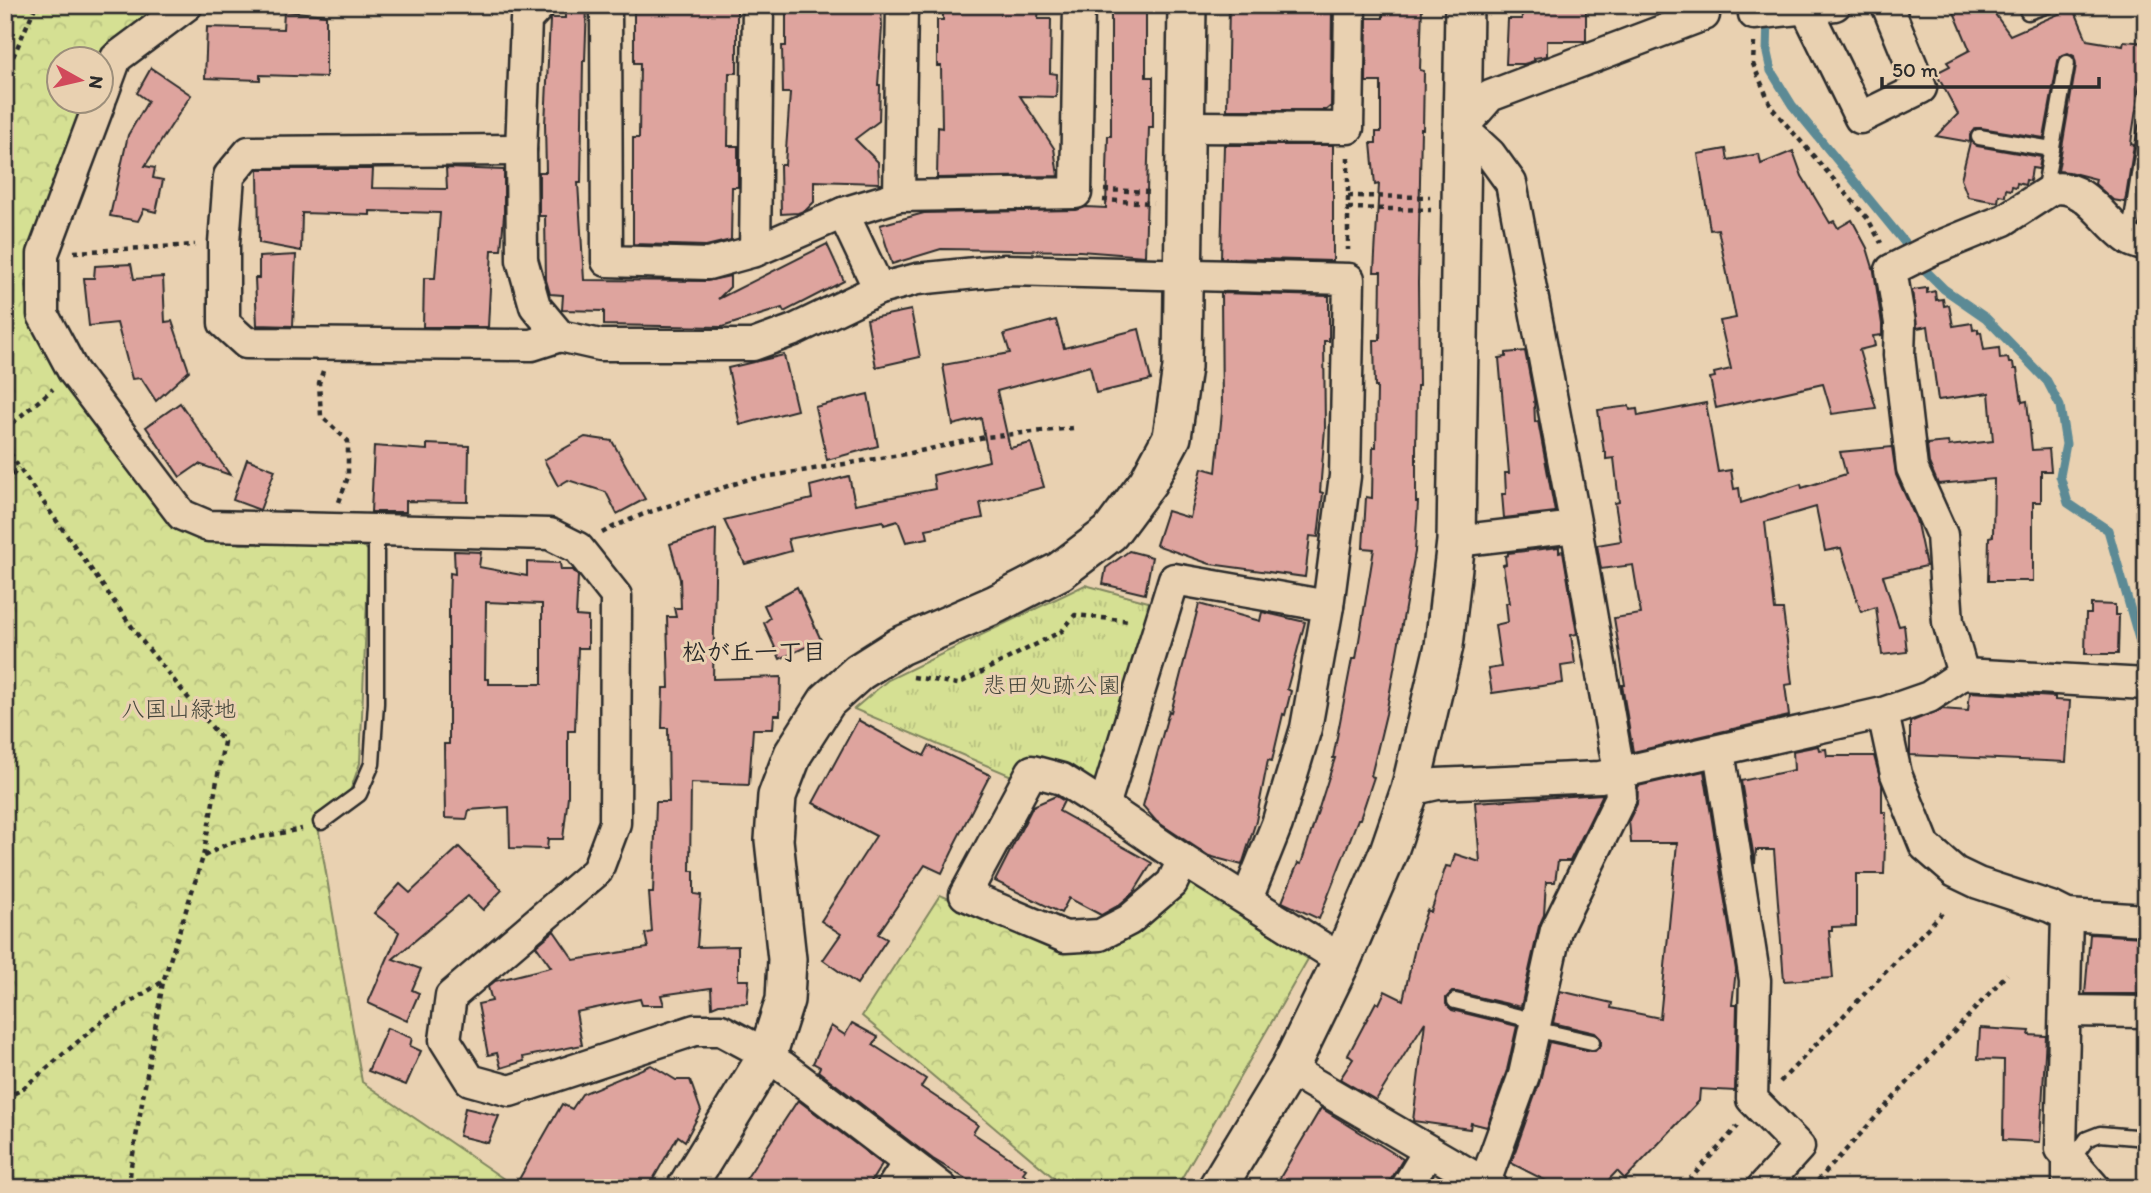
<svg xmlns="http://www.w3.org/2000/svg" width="2151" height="1193" viewBox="0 0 2151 1193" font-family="Itim,'Klee One',sans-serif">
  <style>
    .forest { fill: url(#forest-crowns); stroke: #80865f; stroke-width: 2 }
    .park { fill: url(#park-tufts); stroke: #80865f; stroke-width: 2 }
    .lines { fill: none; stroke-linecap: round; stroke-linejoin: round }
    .stream { stroke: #5c8a95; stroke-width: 9 }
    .building { fill: #dea49e; stroke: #2b2b2b; stroke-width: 2; fill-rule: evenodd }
    .service-casing { stroke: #2b2b2b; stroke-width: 19 }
    .minor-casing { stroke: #2b2b2b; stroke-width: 35 }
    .tertiary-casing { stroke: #2b2b2b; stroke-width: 42 }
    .path { stroke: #2b2b2b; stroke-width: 4.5; stroke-dasharray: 5 5; stroke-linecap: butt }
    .service { stroke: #e9d1b1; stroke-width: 14 }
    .minor { stroke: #e9d1b1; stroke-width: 30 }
    .tertiary { stroke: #e9d1b1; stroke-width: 37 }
    .labels { text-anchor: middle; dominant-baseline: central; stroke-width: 6; stroke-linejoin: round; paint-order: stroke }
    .park-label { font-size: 23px; fill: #44463b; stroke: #e9d1b1 }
    .neighbourhood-label { font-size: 24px; font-weight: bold; fill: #2b2b2b; stroke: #e9d1b1 }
  </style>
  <defs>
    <pattern id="forest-crowns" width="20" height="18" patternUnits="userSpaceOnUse" patternTransform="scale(1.75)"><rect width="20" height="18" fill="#d5e093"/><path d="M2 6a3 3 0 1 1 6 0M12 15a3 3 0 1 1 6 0" fill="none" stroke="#b7c07f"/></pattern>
    <pattern id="park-tufts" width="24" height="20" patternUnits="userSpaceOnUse" patternTransform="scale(1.75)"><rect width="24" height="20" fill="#d5e093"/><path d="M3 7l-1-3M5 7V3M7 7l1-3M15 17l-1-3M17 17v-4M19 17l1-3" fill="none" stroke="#b7c07f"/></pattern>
  </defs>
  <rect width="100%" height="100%" fill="#e9d1b1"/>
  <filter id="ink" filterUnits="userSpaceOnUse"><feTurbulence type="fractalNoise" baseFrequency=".0143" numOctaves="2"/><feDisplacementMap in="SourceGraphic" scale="14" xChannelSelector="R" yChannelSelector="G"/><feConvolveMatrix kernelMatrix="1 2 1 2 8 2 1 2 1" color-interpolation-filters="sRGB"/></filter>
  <g filter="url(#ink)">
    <g class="forest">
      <path d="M5,5H165L107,46L102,60H60V102H86L30,252L26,286L31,321L47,353L181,531L241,544L359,543L369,551L360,763L349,794L316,815L362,1082L517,1188H5Z"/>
      <path d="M1191,882L1308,959L1176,1188H1066L862,1016L940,895L1063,947L1113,942Z"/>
    </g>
    <path class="park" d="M1085,585L1152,603L1100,789L1026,756L1014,777L854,709L888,680Z"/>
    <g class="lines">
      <path class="stream" d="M1768,17L1767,53L1771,71L1792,105L1905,243L1920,265L1944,289L1986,318L2047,381L2060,406L2066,444L2060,476L2068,503L2108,530L2145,660"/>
    </g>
    <g class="building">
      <path d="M565,5H587L585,61H583L581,183H578L584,280L707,281L730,276V287L718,299L827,244L844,281L784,312L782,308L722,327L604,325V311L562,310L563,295L550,294L546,280L545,216H539V172H546L545,124L550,20L552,18H565Z"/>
      <path d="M693,5H737V73H729L728,146H738V187H732L731,240L706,246L633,244V138H639L640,63H634V12H693Z"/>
      <path d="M786,5H881L882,27L878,85H880L879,121L855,139L878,162L879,183L814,181V202L806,210L798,213L781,214L780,165H785L790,93H783L782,46H786Z"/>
      <path d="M943,5H1039L1038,19H1051L1050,73L1057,74L1056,97L1020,96L1054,148L1058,176L937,178L938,127L942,128L941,66H937V20H943Z"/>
      <path d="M1111,5H1146V77H1153V127H1149L1145,256L1080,251L941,249L892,264L880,225L924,213L1076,210L1086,207L1106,208L1108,136H1111Z"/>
      <path d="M1229,5H1332L1331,106L1326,110H1227Z"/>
      <path d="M1383,5H1422L1420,70L1424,71L1423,129H1421L1418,283L1419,386H1417L1416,447V502H1418L1415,552L1386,714L1371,776L1374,777L1360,819H1358L1319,919L1282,902L1298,863L1301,864L1335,758H1333L1352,659H1356L1374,549L1363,548L1366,497L1372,498L1373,447H1376L1377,387H1375L1374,340H1380L1381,272H1374L1379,184L1375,185L1371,143H1376V132H1381V82H1366L1367,18H1383Z"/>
      <path d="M1521,5H1586V41H1547V56L1534,58V61L1524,64H1506L1508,19H1522Z"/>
      <path d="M1951,5H1992L1995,14L2010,35L2070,9L2071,12L2075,11L2087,40L2123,46L2124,41L2146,43L2132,136L2131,144L2134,145L2125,202L2113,200L2095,184L2096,179L2069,172L2058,171L2076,65L2074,56L2068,53L2060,56L2058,61L2044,138L1981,128H1975L1970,135V141L1977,146L2041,157L2039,169L2032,168L2030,181L2026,180L2025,185L2017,183L2016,187L2012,186L2011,190L2006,189L2005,196L1999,195L1998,202L1968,197L1961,179L1970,142L1936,136L1958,114L1936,73L1950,66L1947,62L1970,50Z"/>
      <path d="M284,11L326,15V77L260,75V80L205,78L207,27L283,29Z"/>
      <path d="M151,68L191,95L145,166L155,168L153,178L163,180L156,212L144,209L138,221L110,216L128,135L148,101L137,93Z"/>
      <path d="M1224,145H1333V261L1221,258Z"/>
      <path d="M1726,149L1728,160L1759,154L1761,164L1793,151L1802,176L1830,223L1834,221L1838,228L1852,220L1867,248L1874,271L1882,324V335L1873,336L1875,346L1859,350L1876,408L1832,414L1823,384L1716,408L1710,378L1715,377L1714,373L1731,369L1720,321L1736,318L1718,229L1710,230L1698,154Z"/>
      <path d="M446,168L504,170V215L501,250H492L488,327H423L424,278H435L440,213L370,211V215L302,213L301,251L259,243L258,169H373L372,188L447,189Z"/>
      <path d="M296,255L293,326L257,325L255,278H259V257Z"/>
      <path d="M131,264L134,279L163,277L165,322L172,321L189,371L156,401L141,378L132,379L117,323L89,326L84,278H94L95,266Z"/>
      <path d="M1927,288V293L1935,291L1936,300L1943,299L1944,306L1949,305L1953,326L1972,323L1973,330L1978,329V333L1981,332L1984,350L1999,348L2000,359L2008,358L2009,363H2013L2014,369H2017L2022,402L2027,401L2032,450L2049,449L2051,471H2041V502H2033V581H1988L1989,537L1993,536L1994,479L1938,484L1929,463L1927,444L1948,442L1949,446L1993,441L1989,393L1938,400L1928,326L1917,328L1912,290Z"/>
      <path d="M1221,293L1329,296V341H1324L1325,428L1320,492L1323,493L1318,537L1310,536L1305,577L1210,564L1156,545L1167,511L1190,518L1202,468L1216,472L1222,412Z"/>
      <path d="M911,310L920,357L876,367L867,319Z"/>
      <path d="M1056,320L1064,348L1139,329L1151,380L1096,393L1090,366L997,391L1010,448L1031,443L1044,487L980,503L983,518L926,529L928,538L906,542L898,521L884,525L883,521L788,539L791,551L745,564L724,520L812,499L810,486L849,476L855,504L935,489L933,475L989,461L981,418L953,425L943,365L1010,353L1004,334Z"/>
      <path d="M1525,351L1534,398L1535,422L1538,421L1555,512L1504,518L1502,494H1506L1505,473H1509L1499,358L1506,357V353Z"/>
      <path d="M784,355L797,410L740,425L728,368Z"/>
      <path d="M868,394L878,446L827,460L815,407Z"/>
      <path d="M180,403L230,475L199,464L180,477L146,427Z"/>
      <path d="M1706,403L1718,472L1731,470L1734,489L1739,488L1741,503L1801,484L1802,488L1846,474L1840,452L1892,447L1896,475L1916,519L1926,566L1883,576L1899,626L1904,625L1907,652L1882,655L1876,607L1861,612L1841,548L1825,551L1816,507L1765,522L1775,610H1783L1788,649L1792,684L1785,685L1789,716L1633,752L1622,685H1625L1614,618L1641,614L1633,565L1601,569L1597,545L1621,541L1615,503L1619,502L1614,458L1606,459V452H1604L1598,410L1629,406L1630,410L1637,409L1638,416Z"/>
      <path d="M585,437L612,441L645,499L617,514L606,492L568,480L558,486L544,460Z"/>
      <path d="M427,444L469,446L468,502L406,501V512H371L374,446L427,450Z"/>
      <path d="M247,459L275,470L260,510L233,500Z"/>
      <path d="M716,529L713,679L781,677L780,715H774L773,729H753L749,785L691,783L690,871H694V894L701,895L697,947L738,946V980H749L747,1003L719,1004L712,1007L711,988L661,995L664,1005H642L640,999L576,1012L582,1045L523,1057L524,1061L501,1068L497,1053L488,1055L478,1004L492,1001L488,987L495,981L551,967L536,946L554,931L574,960L648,948L645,934L652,932L649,893H653L656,802H669L668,728H662L663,688H669L667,617H676L674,608H681L680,579L670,544Z"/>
      <path d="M1559,547V552L1563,551L1577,634L1571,635L1575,664L1561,666L1563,683L1492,693L1488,669L1501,667L1495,625L1508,622L1506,603H1509L1503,565L1506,564L1505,556L1508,555V553Z"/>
      <path d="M454,551L481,552L479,567L527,576V562L560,563L561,570H573L578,576L576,616L588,617V648H578L575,731H568V796L563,839H548L547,849L510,848L509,807L469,810L467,819L445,818L444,744H449V604L450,573L455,574ZM486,602L542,604V684H489V679H485Z"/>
      <path d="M1129,551L1152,557L1145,594L1103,584L1106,568Z"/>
      <path d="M797,587L821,640L780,659L764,623L770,618L764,605Z"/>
      <path d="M1199,604L1260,621L1262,612L1305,622L1287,689L1291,691L1285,715L1283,714L1272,761L1268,760L1256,821L1242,865L1209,856L1156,821L1143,806L1169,711L1171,712Z"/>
      <path d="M2091,604L2115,605V615H2119L2118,654H2085L2086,614H2091Z"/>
      <path d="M1970,692L2055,697V700L2070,701L2066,762L1910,755V722L1942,709L1968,711Z"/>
      <path d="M858,720L924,756L929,746L990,775L954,845L955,846L942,873L925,865L878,934L887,939L857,984L823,960L841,934L821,921L876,836L813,803Z"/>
      <path d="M1818,746L1819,750L1826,749L1827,756H1874L1882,785V812H1886L1884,874H1856V926L1832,927V930H1829L1833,978L1784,981L1774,850H1756L1755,864L1741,781L1794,770L1793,751Z"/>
      <path d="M1704,771L1736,970L1732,1005H1737L1735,1091L1700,1089L1699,1101L1625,1179L1617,1171L1601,1188H1560L1511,1163L1540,1081L1549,1042L1591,1051H1595L1601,1045V1039L1595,1033L1553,1023L1560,991L1612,1003L1611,1008L1660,1018L1677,843H1631L1629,820L1637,804L1638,786Z"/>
      <path d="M1603,794L1570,861H1558L1555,882H1546L1544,915L1539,926L1521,1007L1457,992H1452L1446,998V1004L1452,1010L1517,1026L1507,1070L1487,1127L1471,1123L1470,1129L1413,1121L1425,1022L1376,1100L1340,1079L1353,1059L1348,1055L1376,1002L1379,1004L1385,991L1403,1000L1417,939L1427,910L1431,912L1446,866L1451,867L1455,854L1480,862L1475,802Z"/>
      <path d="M1056,796L1064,801L1059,811L1152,863L1134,892L1119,905L1101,915L1069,898L1061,913L995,881L1033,806Z"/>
      <path d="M459,847L502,890L483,910L468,896L393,959L421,969L412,990L419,993L407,1021L368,1003L399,932L374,913L400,884L410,893Z"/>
      <path d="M2090,934L2143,937L2142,965H2146V994H2085Z"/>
      <path d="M852,1023L878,1037L873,1045L926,1079L921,1087L978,1125L973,1133L1026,1169L1023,1173L1042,1188H981L933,1159L818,1071L820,1067L813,1063L831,1026L845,1035Z"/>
      <path d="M387,1028L412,1038L410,1046L421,1051L406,1085L368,1071Z"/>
      <path d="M1980,1028L2030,1031L2029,1035L2046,1036L2040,1142L2003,1140L2004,1060L1978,1059Z"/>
      <path d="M651,1065L676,1080H690L701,1111L685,1141L678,1136L648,1188H514L562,1104L572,1109L582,1094Z"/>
      <path d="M798,1100L882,1164L867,1188H740Z"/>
      <path d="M465,1108L499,1116L488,1143L459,1136Z"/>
      <path d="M1321,1108L1403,1159L1386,1188H1274Z"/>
    </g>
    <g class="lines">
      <g class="service-casing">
        <g id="service">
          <path d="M2025,5L2028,12L2048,5"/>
          <path d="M1979,137L2052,149"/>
          <path d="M2044,193L2067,63"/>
          <path d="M2129,239L2146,130"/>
          <path d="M321,822L359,794L372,764L376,703V530"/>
          <path d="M1455,1001L1536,1021"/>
          <path d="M1534,1029L1592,1042"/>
          <path d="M2071,1161L2087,1139L2100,1134L2146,1138"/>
          <path d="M2060,1188V1153"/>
        </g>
      </g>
      <g class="minor-casing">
        <g id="minor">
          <path d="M540,5L526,20L521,150L522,260L535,306L560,336L600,345H753L794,330L879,289L917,279L1005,270L1349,279L1345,476L1328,606L1306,728L1277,824L1247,899"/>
          <path d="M606,5L607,261L708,264L755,251L843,213L899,196L1076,193L1079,5"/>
          <path d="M1756,5L1754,14L1835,5"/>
          <path d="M1806,8L1860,118L1921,88L1887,5"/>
          <path d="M102,96L116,58L187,5"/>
          <path d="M100,102L43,254V315L73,371L182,515L208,526L550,534L578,548L616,596L615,823L597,871L451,996L445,1040L470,1080L510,1091L695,1030H721L751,1046L782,1066L942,1188"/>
          <path d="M1186,127L1348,128L1350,5"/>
          <path d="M521,150L249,152L229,176L224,243V323L246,343L532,345L560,336"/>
          <path d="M899,196L902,5"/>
          <path d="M843,213L879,289"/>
          <path d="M755,251L758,5"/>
          <path d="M1456,541L1576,527"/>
          <path d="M1328,606L1174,579L1104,806L1183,860L1342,960"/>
          <path d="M1963,674L1948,622L1942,535L1912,468L1899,355L1900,323L1891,270L1933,249L2004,220L2052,189C2086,182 2105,225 2130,240C2134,243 2141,244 2146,246"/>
          <path d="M1883,713L1896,774L1925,846L1955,872L1978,883L2051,907L2067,915L2146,920"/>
          <path d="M1719,751L1755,980L1752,1099L1799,1147L1762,1188"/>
          <path d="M1410,790L1437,784L1600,777L1883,713L1929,697L1963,674L2146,684"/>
          <path d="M1104,806L1062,779L1032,771L965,895L1065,937L1100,935L1129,920L1172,883L1183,860"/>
          <path d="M2067,915L2061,1149L2095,1188"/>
          <path d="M2065,1011L2146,1012"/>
          <path d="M1289,1069L1493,1188"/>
          <path d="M1485,1182L1524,1075L1556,930L1621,797L1619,772L1576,527L1511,183L1490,154L1462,128L1490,96L1704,15L1701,5"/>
          <path d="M892,1188L908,1163"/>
          <path d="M1406,1188L1428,1152"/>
        </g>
      </g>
      <g class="tertiary-casing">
        <g id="tertiary">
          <path d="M686,1188L767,1056L785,1000L787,959L774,840L777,796L793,754L827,701L859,672L900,646L996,604L1060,571L1110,533L1148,482L1172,437L1182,367L1187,5"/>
          <path d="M1217,1188L1289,1069L1342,960L1389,851L1410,790L1444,646L1456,541L1464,5"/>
        </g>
      </g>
      <g class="path">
        <path d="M1754,43L1753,64L1772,108L1868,219L1881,243"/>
        <path d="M5,75L36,5"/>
        <path d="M1348,157V250"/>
        <path d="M1104,190L1152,192"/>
        <path d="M1348,196L1430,197"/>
        <path d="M1103,200L1153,203"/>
        <path d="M1348,208L1431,210"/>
        <path d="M74,252L195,245"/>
        <path d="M323,371L319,383L321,416L348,441V477L339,502"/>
        <path d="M5,429L53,389"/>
        <path d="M5,444L19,468L142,641L224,742L203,857L163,982L131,1166L129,1188"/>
        <path d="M5,483L19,468"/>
        <path d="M602,533L615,526L644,514L746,480L906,454L985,437L1073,428"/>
        <path d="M913,677L958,684L1062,631L1075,615L1130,621"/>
        <path d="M204,856L229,843L302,829"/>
        <path d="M1780,1082L1942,913"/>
        <path d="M5,1098L21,1090L107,1017L162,982"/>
        <path d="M1682,1188L1738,1126"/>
        <path d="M1811,1188L2007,974"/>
      </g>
      <use href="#service" class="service"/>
      <use href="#minor" class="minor"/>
      <use href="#tertiary" class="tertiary"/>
    </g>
  </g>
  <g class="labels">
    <g class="park-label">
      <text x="1052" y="685">悲田処跡公園</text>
      <text x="179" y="709">八国山緑地</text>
    </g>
    <g class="neighbourhood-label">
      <text x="754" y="651">松が丘一丁目</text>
    </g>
  </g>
  <rect width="2151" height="1193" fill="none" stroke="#e9d1b1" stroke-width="28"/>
  <rect x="14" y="14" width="2123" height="1165" fill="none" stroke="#2b2b2b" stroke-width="2.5" filter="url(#ink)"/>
  <g transform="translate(80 80) rotate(98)"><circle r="33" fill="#e9d1b1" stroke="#9d8f7b" stroke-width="2"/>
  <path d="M0-5L12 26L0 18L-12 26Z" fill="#d1495b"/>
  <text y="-10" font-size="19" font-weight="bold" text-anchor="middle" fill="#2b2b2b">N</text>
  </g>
  <path d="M1882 77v10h217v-10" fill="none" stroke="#2b2b2b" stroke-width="3.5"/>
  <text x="1892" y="77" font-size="21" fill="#2b2b2b" stroke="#e9d1b1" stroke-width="5" paint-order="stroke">50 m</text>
</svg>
